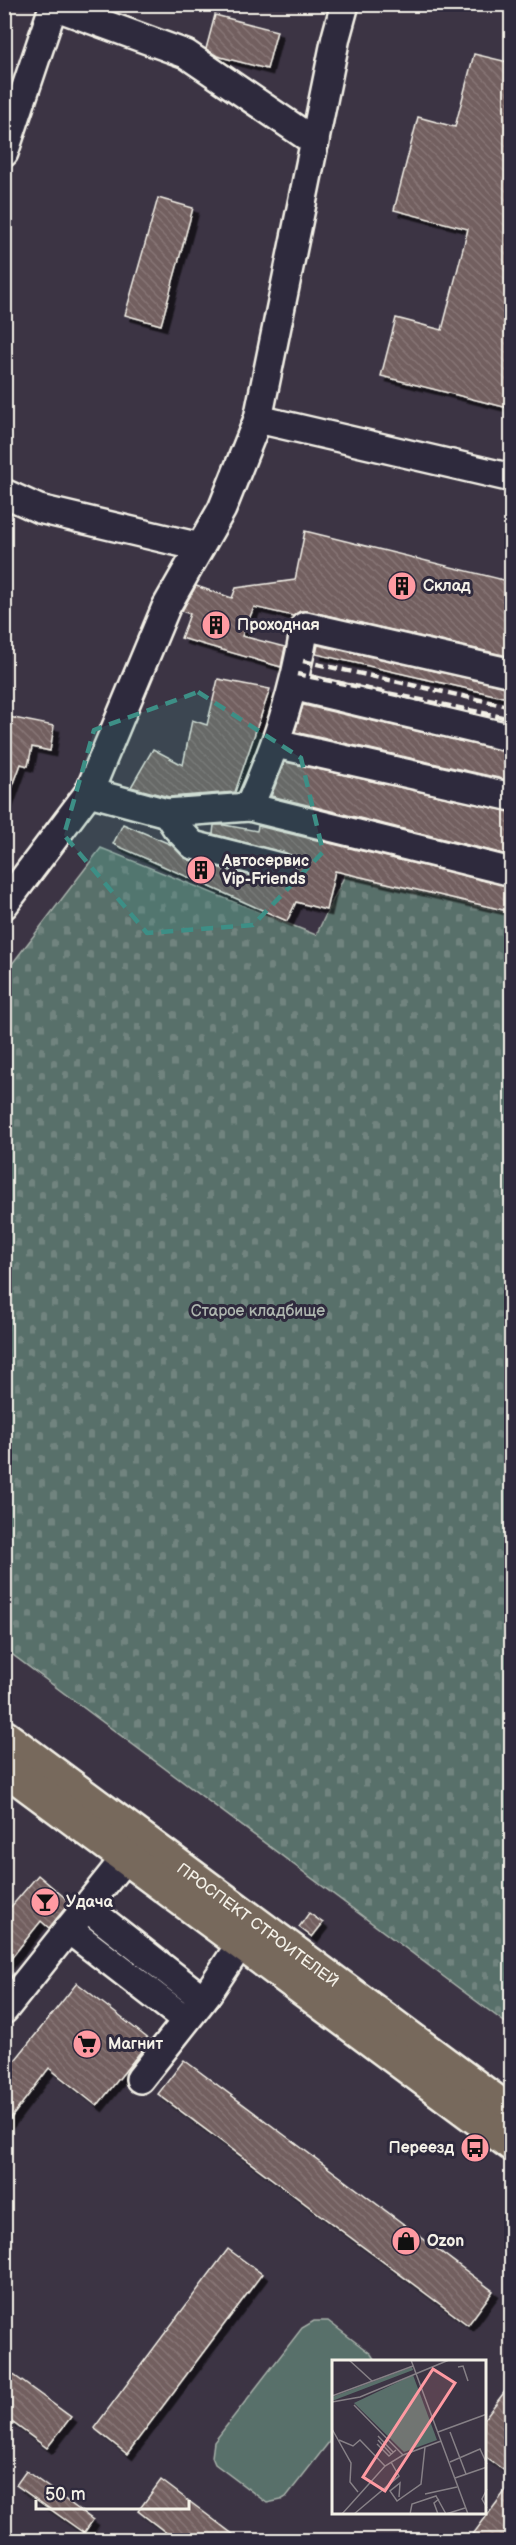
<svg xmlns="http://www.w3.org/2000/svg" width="516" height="2545" viewBox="0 0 516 2545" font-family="'Balsamiq Sans',sans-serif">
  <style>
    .green { fill: #596f6a; stroke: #a6b0a9; stroke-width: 1.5 }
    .cemetery { fill: url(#cemetery-stones); stroke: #a6b0a9; stroke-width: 1.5 }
    .building { fill: url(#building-back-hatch); stroke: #f4f1e8; stroke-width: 1.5; filter: url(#shadow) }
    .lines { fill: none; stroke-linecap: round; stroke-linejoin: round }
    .minor-casing { stroke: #f4f1e8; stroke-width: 32 }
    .major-casing { stroke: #f4f1e8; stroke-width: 38 }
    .minor { stroke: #2f2a3d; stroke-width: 27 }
    .major { stroke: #77695c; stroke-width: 33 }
    .rail { stroke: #f4f1e8; stroke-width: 4.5; stroke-dasharray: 9 4.5; stroke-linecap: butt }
    .marked { fill: #3d8f86; fill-opacity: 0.2; stroke: #3d8f86; stroke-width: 4.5; stroke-dasharray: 12 8; stroke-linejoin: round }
    .labels { text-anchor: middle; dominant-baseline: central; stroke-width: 6; stroke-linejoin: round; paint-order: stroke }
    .poi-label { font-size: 16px; font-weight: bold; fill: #f4f1e8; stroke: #2f2a3d; text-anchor: start }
    .park-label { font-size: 16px; fill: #aeb6af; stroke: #2f2a3d }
    .street-label { font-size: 16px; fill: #f4f1e8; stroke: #2f2a3d }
    .inset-road { fill: none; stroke: #868086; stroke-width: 1.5 }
    .view { fill: #ff9aa2; fill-opacity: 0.15; stroke: #ff9aa2; stroke-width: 3 }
    .inset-edge { fill: none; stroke: #f4f1e8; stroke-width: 3 }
  </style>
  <defs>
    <pattern id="cemetery-stones" width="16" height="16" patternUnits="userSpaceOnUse" patternTransform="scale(1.5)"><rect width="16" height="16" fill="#596f6a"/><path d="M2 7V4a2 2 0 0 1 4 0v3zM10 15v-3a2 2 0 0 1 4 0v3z" fill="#71847f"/></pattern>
    <pattern id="building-back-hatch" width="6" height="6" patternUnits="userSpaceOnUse" patternTransform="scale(1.5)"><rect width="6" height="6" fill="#725e5f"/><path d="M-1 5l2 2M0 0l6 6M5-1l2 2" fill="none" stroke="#877676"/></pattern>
    <filter id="shadow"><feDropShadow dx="5.5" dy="5.5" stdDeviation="0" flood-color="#0009"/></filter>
  </defs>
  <rect width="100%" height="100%" fill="#3c3444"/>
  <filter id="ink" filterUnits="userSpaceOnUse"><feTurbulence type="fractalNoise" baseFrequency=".0167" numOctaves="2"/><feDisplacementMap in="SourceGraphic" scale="12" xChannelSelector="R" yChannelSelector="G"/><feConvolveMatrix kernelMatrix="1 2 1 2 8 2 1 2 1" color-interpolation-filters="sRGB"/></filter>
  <g filter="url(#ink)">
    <path class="green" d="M314,2321H328L371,2354L376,2362H333V2437L286,2497L281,2500L267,2503L215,2464L212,2457L214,2442L302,2328Z"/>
    <path class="cemetery" d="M101,848L316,935L345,875L511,914V2027L5,1649V973Z"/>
    <g class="building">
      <path d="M215,15L277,31L267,69L217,56L206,49Z"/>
      <path d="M474,54L512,63V409L381,376L396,318L442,330L468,229L394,210L418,117L455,127Z"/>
      <path d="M158,198L193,208L161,325L125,315Z"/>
      <path d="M305,531L512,582V657L308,611H300L293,616L254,607L242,636L285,647L281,667L181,638L190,614L182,611L196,586L232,598L236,588L295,580Z"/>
      <path d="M318,645L512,688V699L316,654Z"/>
      <path d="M218,679L270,689L235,792L169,797L131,787L153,749L183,765L192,720L207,725Z"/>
      <path d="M303,705L512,753V781L295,732Z"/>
      <path d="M4,716L54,726L50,751L32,747L28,766L21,764L7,802H4Z"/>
      <path d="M285,762L512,812V856L271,796Z"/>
      <path d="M123,824L172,845L189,860L276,882H285L292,878L295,870V862L291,855L213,834L214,825H224L257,831L258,826L512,887V912L335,871L326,910L296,902L287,921L113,844Z"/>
      <path d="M38,1875L70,1902L49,1928L41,1921L4,1967V1915Z"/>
      <path d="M309,1913L323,1923L312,1937L299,1927Z"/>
      <path d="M77,1983L150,2040L97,2106L49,2068L4,2127V2074Z"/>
      <path d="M184,2060L493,2291L468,2325L158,2094Z"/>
      <path d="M228,2249L262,2274L127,2454L94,2428Z"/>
      <path d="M4,2368L71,2417L47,2448L4,2416Z"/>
      <path d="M512,2382V2476L484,2456V2419Z"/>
      <path d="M26,2471L93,2520L84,2533L16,2485Z"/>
      <path d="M161,2480L242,2541H177L138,2511Z"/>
      <path d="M512,2482V2541H468Z"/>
    </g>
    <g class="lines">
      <g class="minor-casing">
        <g id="minor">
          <path d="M54,6L186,54L315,142"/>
          <path d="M4,153L54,4"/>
          <path d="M258,419L512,478"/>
          <path d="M4,493L39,509L200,547"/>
          <path d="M293,686L512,738"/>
          <path d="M276,744L512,797"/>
          <path d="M89,792L167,813L249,807L512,872"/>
          <path d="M249,807C276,746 294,693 305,626L512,673"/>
          <path d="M167,813L176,827L193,845L280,867"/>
          <path d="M4,905L89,792L166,607L222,509L258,419L336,37L345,4"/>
          <path d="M86,1907L203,1999"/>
          <path d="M68,1929L186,2020"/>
          <path d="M4,2010L126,1857"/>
          <path d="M140,2079L208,1993L241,1943"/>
        </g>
      </g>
      <g class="major-casing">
        <g id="major">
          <path id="s1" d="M4,1737L512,2114"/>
          <path d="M4,1767L512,2144"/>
        </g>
      </g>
      <use href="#minor" class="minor"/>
      <use href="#major" class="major"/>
      <g class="rail">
        <path d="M303,661L512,707"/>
        <path d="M297,674L512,719"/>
      </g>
    </g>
  </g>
  <path class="marked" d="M198,692L301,758L323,852L253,925L147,933L64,835L94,730Z"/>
  <defs>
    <g id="building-disc" transform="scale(1.5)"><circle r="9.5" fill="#ff9aa2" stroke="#2f2a3d"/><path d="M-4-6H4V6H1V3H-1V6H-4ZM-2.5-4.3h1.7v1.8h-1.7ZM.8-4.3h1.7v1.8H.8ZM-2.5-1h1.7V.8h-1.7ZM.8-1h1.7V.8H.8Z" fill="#111"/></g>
    <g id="bar-disc" transform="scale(1.5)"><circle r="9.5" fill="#ff9aa2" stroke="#2f2a3d"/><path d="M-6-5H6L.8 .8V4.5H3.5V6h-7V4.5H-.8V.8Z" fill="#111"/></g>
    <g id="supermarket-disc" transform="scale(1.5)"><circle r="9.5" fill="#ff9aa2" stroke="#2f2a3d"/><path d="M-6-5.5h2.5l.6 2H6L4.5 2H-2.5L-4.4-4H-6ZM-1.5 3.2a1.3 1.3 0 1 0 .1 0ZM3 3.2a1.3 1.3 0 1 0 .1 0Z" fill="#111"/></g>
    <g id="bus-disc" transform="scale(1.5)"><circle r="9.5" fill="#ff9aa2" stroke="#2f2a3d"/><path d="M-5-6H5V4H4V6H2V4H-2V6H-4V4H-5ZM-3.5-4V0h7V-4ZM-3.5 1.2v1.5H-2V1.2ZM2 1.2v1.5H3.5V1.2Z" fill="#111"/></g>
    <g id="shop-disc" transform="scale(1.5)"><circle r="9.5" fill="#ff9aa2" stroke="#2f2a3d"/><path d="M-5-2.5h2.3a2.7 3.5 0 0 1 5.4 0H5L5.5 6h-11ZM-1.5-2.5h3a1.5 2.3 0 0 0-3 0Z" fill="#111"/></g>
  </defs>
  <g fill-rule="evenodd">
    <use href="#building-disc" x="402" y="586"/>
    <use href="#building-disc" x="216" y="625"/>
    <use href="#building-disc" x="201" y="870"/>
    <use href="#bar-disc" x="45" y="1902"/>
    <use href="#supermarket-disc" x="87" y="2044"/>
    <use href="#bus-disc" x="475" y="2148"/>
    <use href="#shop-disc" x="406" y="2241"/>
  </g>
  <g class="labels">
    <g class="poi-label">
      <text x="423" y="586">Склад</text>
      <text x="237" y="625">Проходная</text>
      <text x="222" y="861">Автосервис<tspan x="222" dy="18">Vip-Friends</tspan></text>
      <text x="66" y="1902">Удача</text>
      <text x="108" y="2044">Магнит</text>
      <text x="454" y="2148" text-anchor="end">Переезд</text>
      <text x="427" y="2241">Ozon</text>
    </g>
    <g class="park-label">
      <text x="258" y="1311">Старое кладбище</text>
    </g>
    <g class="street-label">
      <text stroke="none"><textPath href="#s1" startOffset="316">ПРОСПЕКТ СТРОИТЕЛЕЙ</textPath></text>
    </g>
  </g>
  <g transform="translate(332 2360)">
    <rect width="154" height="154" fill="#3c3444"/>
    <path d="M80,7L81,10L0,41V37Z" fill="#596f6a"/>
    <path d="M81,15L105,80L72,92L22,43Z" fill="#596f6a"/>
    <path class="inset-road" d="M17,0L40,21M79,0L136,154M126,7L131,6L136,21M0,36L81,6M0,42L28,37L117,0M22,45L71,95M0,69L19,103L18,122L26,132M106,72L155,54M118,72L134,114M46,76L61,92M7,80L21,86L28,80L53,106M46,80L59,94M45,84L57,96L64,90M118,102L148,89L155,104M123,118L155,107M155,129L150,139L155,148M93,134L125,127M67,137L68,123L58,131L65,141L89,124L93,87M10,154L53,106L71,95L109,81M22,154L67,116L59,102M78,154L80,144L104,136L114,154M106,154L102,143L107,139M114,154L133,148"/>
    <path class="view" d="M101,9L123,23L53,131L31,117Z"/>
    <rect width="154" height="154" class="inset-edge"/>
  </g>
  <rect width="516" height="2545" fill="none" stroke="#2f2a3d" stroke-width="24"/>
  <rect x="12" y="12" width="492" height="2521" fill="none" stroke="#f4f1e8" stroke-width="2" filter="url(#ink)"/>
  <path d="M36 2500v9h153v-9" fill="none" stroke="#f4f1e8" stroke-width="3"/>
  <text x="45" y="2500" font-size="18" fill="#f4f1e8" stroke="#2f2a3d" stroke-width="4.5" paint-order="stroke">50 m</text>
</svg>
